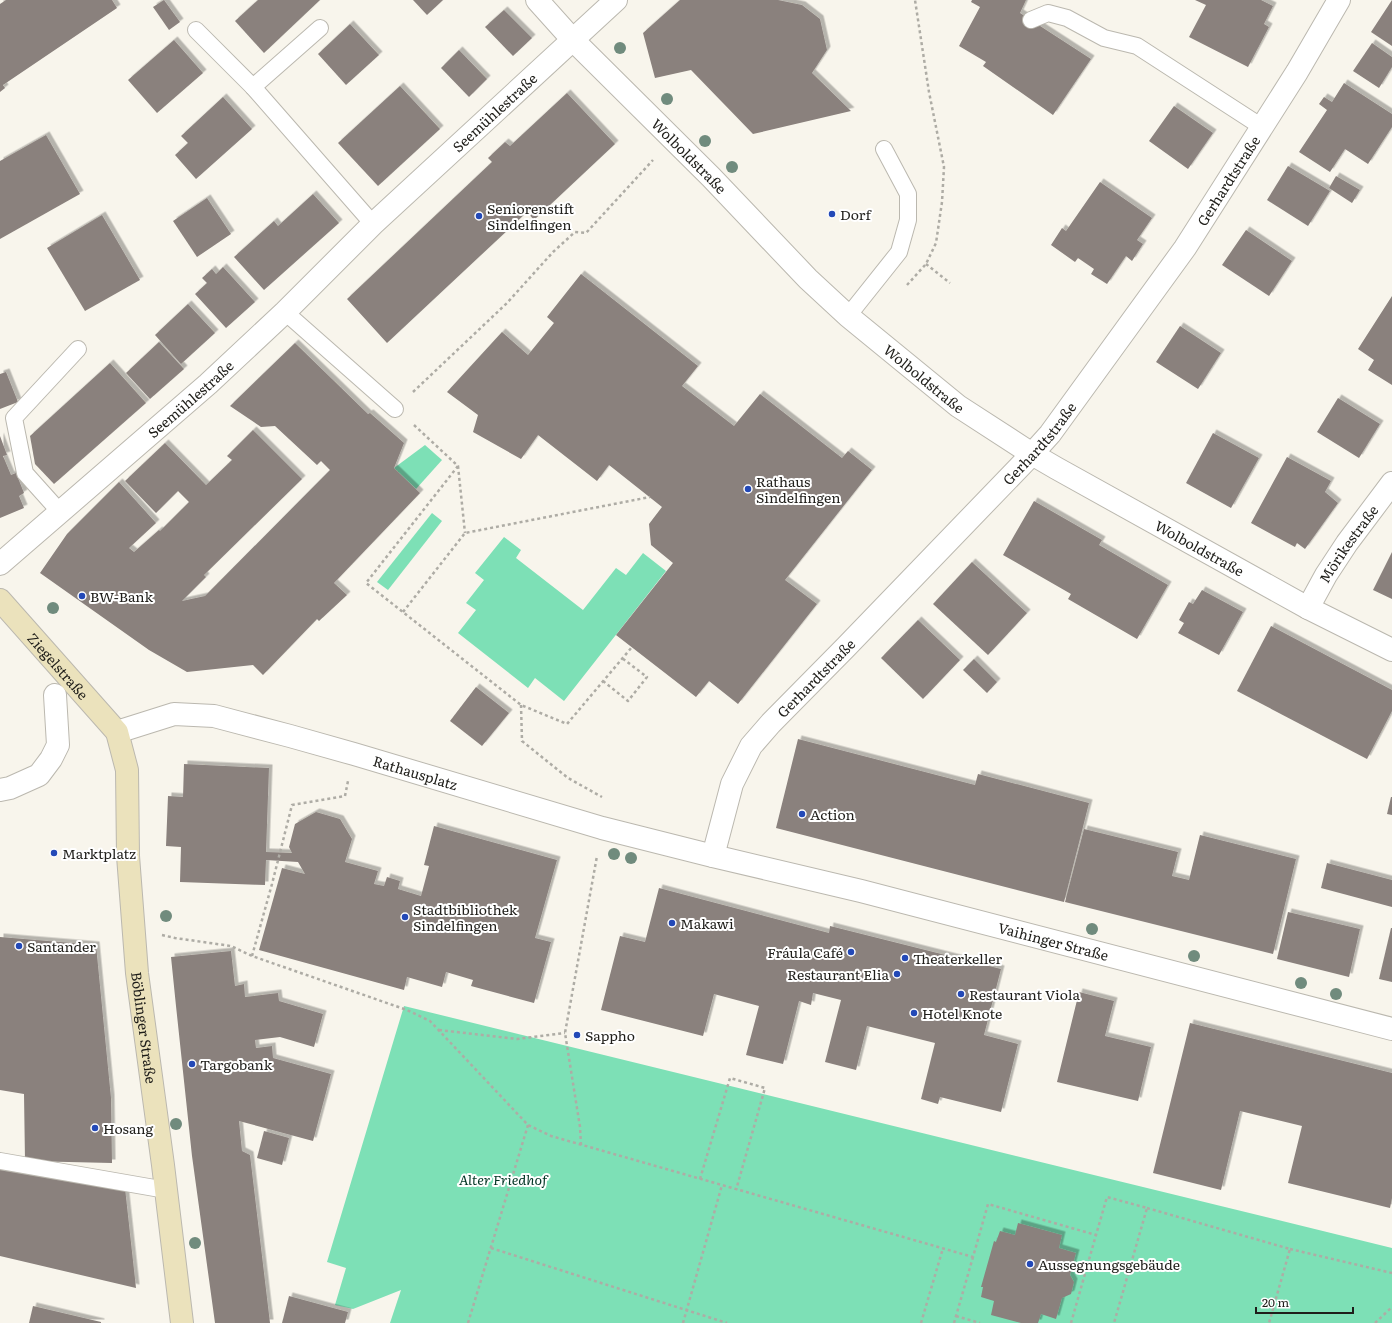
<svg xmlns="http://www.w3.org/2000/svg" width="1392" height="1323" viewBox="0 0 1392 1323" font-family="Literata,serif">
  <style>
    .green { fill: #7de0b6 }
    .building { fill: #8a817d; filter: url(#shadow) }
    .lines { fill: none; stroke-linecap: round; stroke-linejoin: round }
    .lane-casing { stroke: #bbb8af; stroke-width: 18 }
    .street-casing { stroke: #bbb8af; stroke-width: 24 }
    .secondary-casing { stroke: #bbb8af; stroke-width: 24 }
    .path { stroke: #aeaca5; stroke-width: 2.5; stroke-dasharray: 3 3; stroke-linecap: butt }
    .lane { stroke: #fff; stroke-width: 16 }
    .street { stroke: #fff; stroke-width: 22 }
    .secondary { stroke: #ebe2bc; stroke-width: 22 }
    .tree { fill: #708b7d }
    .poi-dot { fill: #2349b7; stroke: #fff; stroke-width: 1.5 }
    .labels { text-anchor: middle; dominant-baseline: central; stroke-width: 4; stroke-linejoin: round; paint-order: stroke }
    .street-label { font-size: 14px; fill: #1f1e1a; stroke: #fff }
    .poi-label { font-size: 14px; fill: #1f1e1a; stroke: #fff; text-anchor: start }
    .park-label { font-size: 14px; font-style: italic; fill: #013423; stroke: #fff }
  </style>
  <defs>
    <filter id="shadow"><feDropShadow dx="3.5" dy="-3.5" stdDeviation="0" flood-color="#0004"/></filter>
  </defs>
  <rect width="100%" height="100%" fill="#f8f5ec"/>
  <g class="green">
    <path d="M425,445L442,460L416,489L394,468Z"/>
    <path d="M432,513L442,521L388,590L377,582Z"/>
    <path d="M504,537L521,550L516,558L583,610L616,568L626,575L643,553L666,571L564,701L535,678L528,688L458,633L476,610L466,603L484,580L475,573Z"/>
    <path d="M404,1006L1392,1248V1323H390L401,1290L353,1309L335,1305L346,1268L327,1262Z"/>
  </g>
  <g class="building">
    <path d="M6,0H112L117,8L3,85L5,88L0,92V4Z"/>
    <path d="M164,0L180,22L169,30L153,7Z"/>
    <path d="M258,0H320L264,53L235,21Z"/>
    <path d="M413,0H443L427,15Z"/>
    <path d="M680,0H778L802,5L820,19L827,50L812,73L851,111L753,134L691,70L655,78L643,33Z"/>
    <path d="M972,0H1026L1020,13L1091,59L1053,115L983,66L986,62L959,46L980,7L971,2Z"/>
    <path d="M1195,0H1261L1273,6L1264,24L1269,27L1248,67L1189,37L1206,5Z"/>
    <path d="M1392,0V46L1371,32Z"/>
    <path d="M504,10L532,38L513,56L485,27Z"/>
    <path d="M350,24L379,55L346,85L318,54Z"/>
    <path d="M174,40L203,73L157,113L128,80Z"/>
    <path d="M1372,43L1392,57V67L1379,88L1353,71Z"/>
    <path d="M459,50L487,79L469,97L441,68Z"/>
    <path d="M1344,83L1392,114V127L1368,164L1345,149L1330,172L1299,152L1327,110L1319,104L1324,97L1332,102Z"/>
    <path d="M400,86L440,129L378,186L338,143Z"/>
    <path d="M567,93L615,144L534,220L527,212L387,343L347,299L492,162L488,158L505,142L510,146Z"/>
    <path d="M223,97L252,129L196,179L175,155L188,143L181,136Z"/>
    <path d="M1174,106L1213,133L1188,169L1149,141Z"/>
    <path d="M46,135L80,194L0,239V161Z"/>
    <path d="M1288,166L1330,191L1308,226L1267,200Z"/>
    <path d="M1336,176L1360,190L1352,203L1329,188Z"/>
    <path d="M1100,182L1152,218L1137,240L1143,244L1132,261L1126,256L1107,284L1091,274L1094,269L1078,258L1075,262L1051,245L1062,228L1066,231Z"/>
    <path d="M313,194L339,223L264,290L234,257L274,221L278,226Z"/>
    <path d="M207,198L231,234L197,257L173,221Z"/>
    <path d="M102,215L140,280L85,311L47,248Z"/>
    <path d="M1246,230L1292,261L1269,296L1222,265Z"/>
    <path d="M223,267L255,302L226,328L195,294L207,283L202,278L212,269L216,274Z"/>
    <path d="M581,274L698,366L682,386L734,426L760,394L842,458L848,451L872,470L785,580L817,604L738,704L709,681L696,697L616,635L673,563L651,545L649,524L662,507L609,465L597,481L538,435L521,459L473,432L478,415L447,392L502,332L528,355L554,323L547,317Z"/>
    <path d="M1392,296V385L1368,370L1374,360L1358,349Z"/>
    <path d="M188,304L215,333L181,364L155,335Z"/>
    <path d="M1180,326L1221,353L1198,389L1156,362Z"/>
    <path d="M159,342L184,369L150,399L126,373Z"/>
    <path d="M295,343L368,414L370,413L404,443L394,468L420,493L334,583L347,595L319,621L317,619L263,675L253,665L187,672L149,650L40,573L67,534L119,482L156,523L129,548L134,552L159,530L160,531L189,502L178,491L156,513L125,481L165,443L206,485L232,460L227,456L253,430L302,479L204,575L206,577L182,601L205,596L330,470L321,461L317,465L275,426L261,427L230,406Z"/>
    <path d="M110,363L146,403L54,484L35,464L30,436Z"/>
    <path d="M6,372L18,402L0,409V374Z"/>
    <path d="M1338,398L1380,424L1359,458L1317,432Z"/>
    <path d="M1213,433L1259,458L1231,508L1186,483Z"/>
    <path d="M0,436L7,455L3,456L11,475L16,473L24,493L19,496L24,508L0,518Z"/>
    <path d="M1287,457L1331,481L1325,492L1338,503L1305,549L1297,543L1295,547L1251,523Z"/>
    <path d="M1034,501L1102,540L1099,545L1168,585L1137,639L1068,599L1071,594L1003,555Z"/>
    <path d="M1392,552V599L1373,590Z"/>
    <path d="M972,562L1027,613L988,655L933,604Z"/>
    <path d="M1202,590L1243,612L1219,655L1178,633L1184,623L1179,620L1189,602L1193,604Z"/>
    <path d="M918,620L960,660L923,699L881,658Z"/>
    <path d="M1271,626L1392,690V711L1367,759L1237,691Z"/>
    <path d="M974,659L997,682L987,693L963,670Z"/>
    <path d="M476,687L509,713L482,746L450,721Z"/>
    <path d="M798,739L975,785L978,774L1089,803L1064,902L776,828Z"/>
    <path d="M184,764L269,768L266,852L292,853L289,847L295,824L316,812L340,819L352,839L345,862L378,871L374,884L384,886L387,877L400,881L398,889L421,896L429,866L424,865L434,826L557,860L535,938L551,942L534,1003L471,986L473,980L446,972L442,987L407,977L404,990L259,950L282,868L305,874L298,862L266,860L265,885L180,882L181,847L166,846L168,796L183,797Z"/>
    <path d="M1391,797H1392V815L1387,814Z"/>
    <path d="M1084,829L1178,852L1172,876L1189,880L1200,835L1296,859L1273,954L1065,902Z"/>
    <path d="M1327,863L1392,880V907L1321,888Z"/>
    <path d="M659,888L829,933L830,926L1001,969L984,1035L1018,1044L1001,1112L940,1097L938,1104L921,1099L935,1043L867,1026L856,1070L825,1062L841,1000L813,993L811,1005L799,1001L783,1064L746,1055L759,1006L714,994L703,1036L601,1010L620,936L645,942Z"/>
    <path d="M1288,912L1360,929L1349,977L1277,959Z"/>
    <path d="M1391,928H1392V982L1379,979Z"/>
    <path d="M0,937L96,945L111,1098L112,1163L25,1161L24,1094L0,1090Z"/>
    <path d="M231,951L235,986L244,984L245,997L278,993L279,1001L323,1014L314,1047L280,1037L255,1040L256,1048L272,1046L273,1058L331,1074L313,1141L239,1121L242,1151L250,1155L270,1323H215L192,1156L176,1006L171,957Z"/>
    <path d="M1079,992L1114,1001L1105,1036L1151,1047L1138,1101L1057,1082Z"/>
    <path d="M1190,1023L1392,1073V1198L1390,1208L1288,1183L1302,1126L1240,1111L1221,1190L1153,1173Z"/>
    <path d="M264,1131L289,1138L282,1165L257,1158Z"/>
    <path d="M0,1167L125,1188L136,1288L0,1256Z"/>
    <path d="M1018,1223L1062,1235L1059,1248L1076,1253L1070,1275L1074,1282L1071,1294L1062,1298L1056,1319L1041,1314L1038,1323H1021L991,1315L994,1301L981,1297L983,1287H981L994,1241L996,1242L1000,1231L1015,1235Z"/>
    <path d="M289,1296L348,1312L345,1323H282Z"/>
    <path d="M33,1306L101,1322V1323H29Z"/>
  </g>
  <g class="lines">
    <g class="lane-casing">
      <g id="lane">
        <path d="M1031,20L1048,13L1067,18L1104,38L1137,46L1262,127"/>
        <path d="M196,30L253,87L373,224"/>
        <path d="M253,87L320,28"/>
        <path d="M285,312L395,409"/>
        <path d="M848,316L899,252L908,220V194L884,149"/>
        <path d="M60,512L25,473L14,418L78,349"/>
        <path d="M0,1161L166,1190"/>
      </g>
    </g>
    <g class="street-casing">
      <g id="street">
        <path id="s1" d="M537,0L572,39L711,177L808,279L848,316L958,406L1032,454L1056,468L1308,608L1392,650"/>
        <path id="s2" d="M0,564L208,384L285,312L373,224L616,0"/>
        <path id="s3" d="M1308,608L1326,575L1347,543L1392,483"/>
        <path id="s4" d="M117,732L174,714L214,716L290,736L354,754L602,828L713,856L861,891L1392,1029"/>
        <path d="M0,790L10,788L39,775L51,759L58,745L55,695"/>
        <path id="s5" d="M713,856L732,784L751,746L771,723L846,647L1032,454L1050,434L1185,248L1297,72L1339,0"/>
      </g>
    </g>
    <g class="secondary-casing">
      <g id="secondary">
        <path id="s6" d="M0,600L117,732L127,770L128,856L137,973L163,1165L182,1323"/>
      </g>
    </g>
    <g class="path">
      <path d="M926,264L950,283"/>
      <path d="M907,285L926,264L936,243L942,202L944,167L929,92L915,0"/>
      <path d="M413,392L507,303L553,252L575,232L586,233L653,160"/>
      <path d="M414,425L458,466L465,533"/>
      <path d="M458,466L366,583L521,705L567,724L632,647"/>
      <path d="M403,612L465,533L650,497"/>
      <path d="M603,681L628,701L647,677L622,658"/>
      <path d="M521,705L522,741L568,778L602,797"/>
      <path d="M162,935L175,938L231,946L252,956L407,1010L430,1021L528,1125L551,1136L973,1257L988,1204L1096,1235L1107,1197L1147,1208L1114,1323"/>
      <path d="M252,956L272,884L292,805L345,796L348,781"/>
      <path d="M439,1030L517,1039L565,1033"/>
      <path d="M581,1145L580,1127L565,1033L597,856"/>
      <path d="M700,1179L730,1078L765,1088L736,1190"/>
      <path d="M1147,1208L1290,1249L1269,1323"/>
      <path d="M491,1248L727,1323"/>
      <path d="M1290,1249L1392,1273"/>
      <path d="M956,1316L980,1323"/>
      <path d="M468,1323L528,1125"/>
      <path d="M683,1323L722,1185"/>
      <path d="M921,1323L943,1248"/>
      <path d="M954,1323L973,1257"/>
      <path d="M1071,1323L1096,1235"/>
      <path d="M1375,1323L1392,1307"/>
    </g>
    <use href="#lane" class="lane"/>
    <use href="#street" class="street"/>
    <use href="#secondary" class="secondary"/>
  </g>
  <g class="tree">
    <circle cx="620" cy="48" r="6"/>
    <circle cx="667" cy="99" r="6"/>
    <circle cx="705" cy="141" r="6"/>
    <circle cx="732" cy="167" r="6"/>
    <circle cx="53" cy="608" r="6"/>
    <circle cx="614" cy="854" r="6"/>
    <circle cx="631" cy="858" r="6"/>
    <circle cx="166" cy="916" r="6"/>
    <circle cx="1092" cy="929" r="6"/>
    <circle cx="1194" cy="956" r="6"/>
    <circle cx="1301" cy="983" r="6"/>
    <circle cx="1336" cy="994" r="6"/>
    <circle cx="176" cy="1124" r="6"/>
    <circle cx="195" cy="1243" r="6"/>
  </g>
  <g class="poi-dot">
    <circle cx="832" cy="214" r="4"/>
    <circle cx="479" cy="216" r="4"/>
    <circle cx="748" cy="489" r="4"/>
    <circle cx="82" cy="596" r="4"/>
    <circle cx="802" cy="814" r="4"/>
    <circle cx="54" cy="853" r="4"/>
    <circle cx="405" cy="917" r="4"/>
    <circle cx="672" cy="923" r="4"/>
    <circle cx="19" cy="946" r="4"/>
    <circle cx="851" cy="952" r="4"/>
    <circle cx="905" cy="958" r="4"/>
    <circle cx="897" cy="974" r="4"/>
    <circle cx="961" cy="994" r="4"/>
    <circle cx="914" cy="1013" r="4"/>
    <circle cx="577" cy="1035" r="4"/>
    <circle cx="192" cy="1064" r="4"/>
    <circle cx="95" cy="1128" r="4"/>
    <circle cx="1030" cy="1264" r="4"/>
  </g>
  <g class="labels">
    <g class="street-label">
      <text stroke="none"><textPath href="#s2" startOffset="670">Seemühlestraße</textPath></text>
      <text stroke="none"><textPath href="#s1" startOffset="218">Wolboldstraße</textPath></text>
      <text stroke="none"><textPath href="#s5" startOffset="859">Gerhardtstraße</textPath></text>
      <text stroke="none"><textPath href="#s1" startOffset="542">Wolboldstraße</textPath></text>
      <text stroke="none"><textPath href="#s2" startOffset="252">Seemühlestraße</textPath></text>
      <text stroke="none"><textPath href="#s5" startOffset="535">Gerhardtstraße</textPath></text>
      <text stroke="none"><textPath href="#s3" startOffset="76">Mörikestraße</textPath></text>
      <text stroke="none"><textPath href="#s1" startOffset="866">Wolboldstraße</textPath></text>
      <text stroke="none"><textPath href="#s6" startOffset="88">Ziegelstraße</textPath></text>
      <text stroke="none"><textPath href="#s5" startOffset="211">Gerhardtstraße</textPath></text>
      <text stroke="none"><textPath href="#s4" startOffset="309">Rathausplatz</textPath></text>
      <text stroke="none"><textPath href="#s4" startOffset="969">Vaihinger Straße</textPath></text>
      <text stroke="none"><textPath href="#s6" startOffset="474">Böblinger Straße</textPath></text>
    </g>
    <g class="poi-label">
      <text x="487" y="208">Seniorenstift<tspan x="487" dy="16">Sindelfingen</tspan></text>
      <text x="840" y="214">Dorf</text>
      <text x="756" y="481">Rathaus<tspan x="756" dy="16">Sindelfingen</tspan></text>
      <text x="90" y="596">BW-Bank</text>
      <text x="810" y="814">Action</text>
      <text x="62" y="853">Marktplatz</text>
      <text x="413" y="909">Stadtbibliothek<tspan x="413" dy="16">Sindelfingen</tspan></text>
      <text x="680" y="923">Makawi</text>
      <text x="27" y="946">Santander</text>
      <text x="843" y="952" text-anchor="end">Fráula Café</text>
      <text x="913" y="958">Theaterkeller</text>
      <text x="889" y="974" text-anchor="end">Restaurant Elia</text>
      <text x="969" y="994">Restaurant Viola</text>
      <text x="922" y="1013">Hotel Knote</text>
      <text x="585" y="1035">Sappho</text>
      <text x="200" y="1064">Targobank</text>
      <text x="103" y="1128">Hosang</text>
      <text x="1038" y="1264">Aussegnungsgebäude</text>
    </g>
    <g class="park-label">
      <text x="503" y="1179">Alter Friedhof</text>
    </g>
  </g>
  <path d="M1256 1307v6h97v-6" fill="none" stroke="#1f1e1a" stroke-width="2"/>
  <text x="1262" y="1307" font-size="12" fill="#1f1e1a" stroke="#ffffff" stroke-width="3" paint-order="stroke">20 m</text>
</svg>
